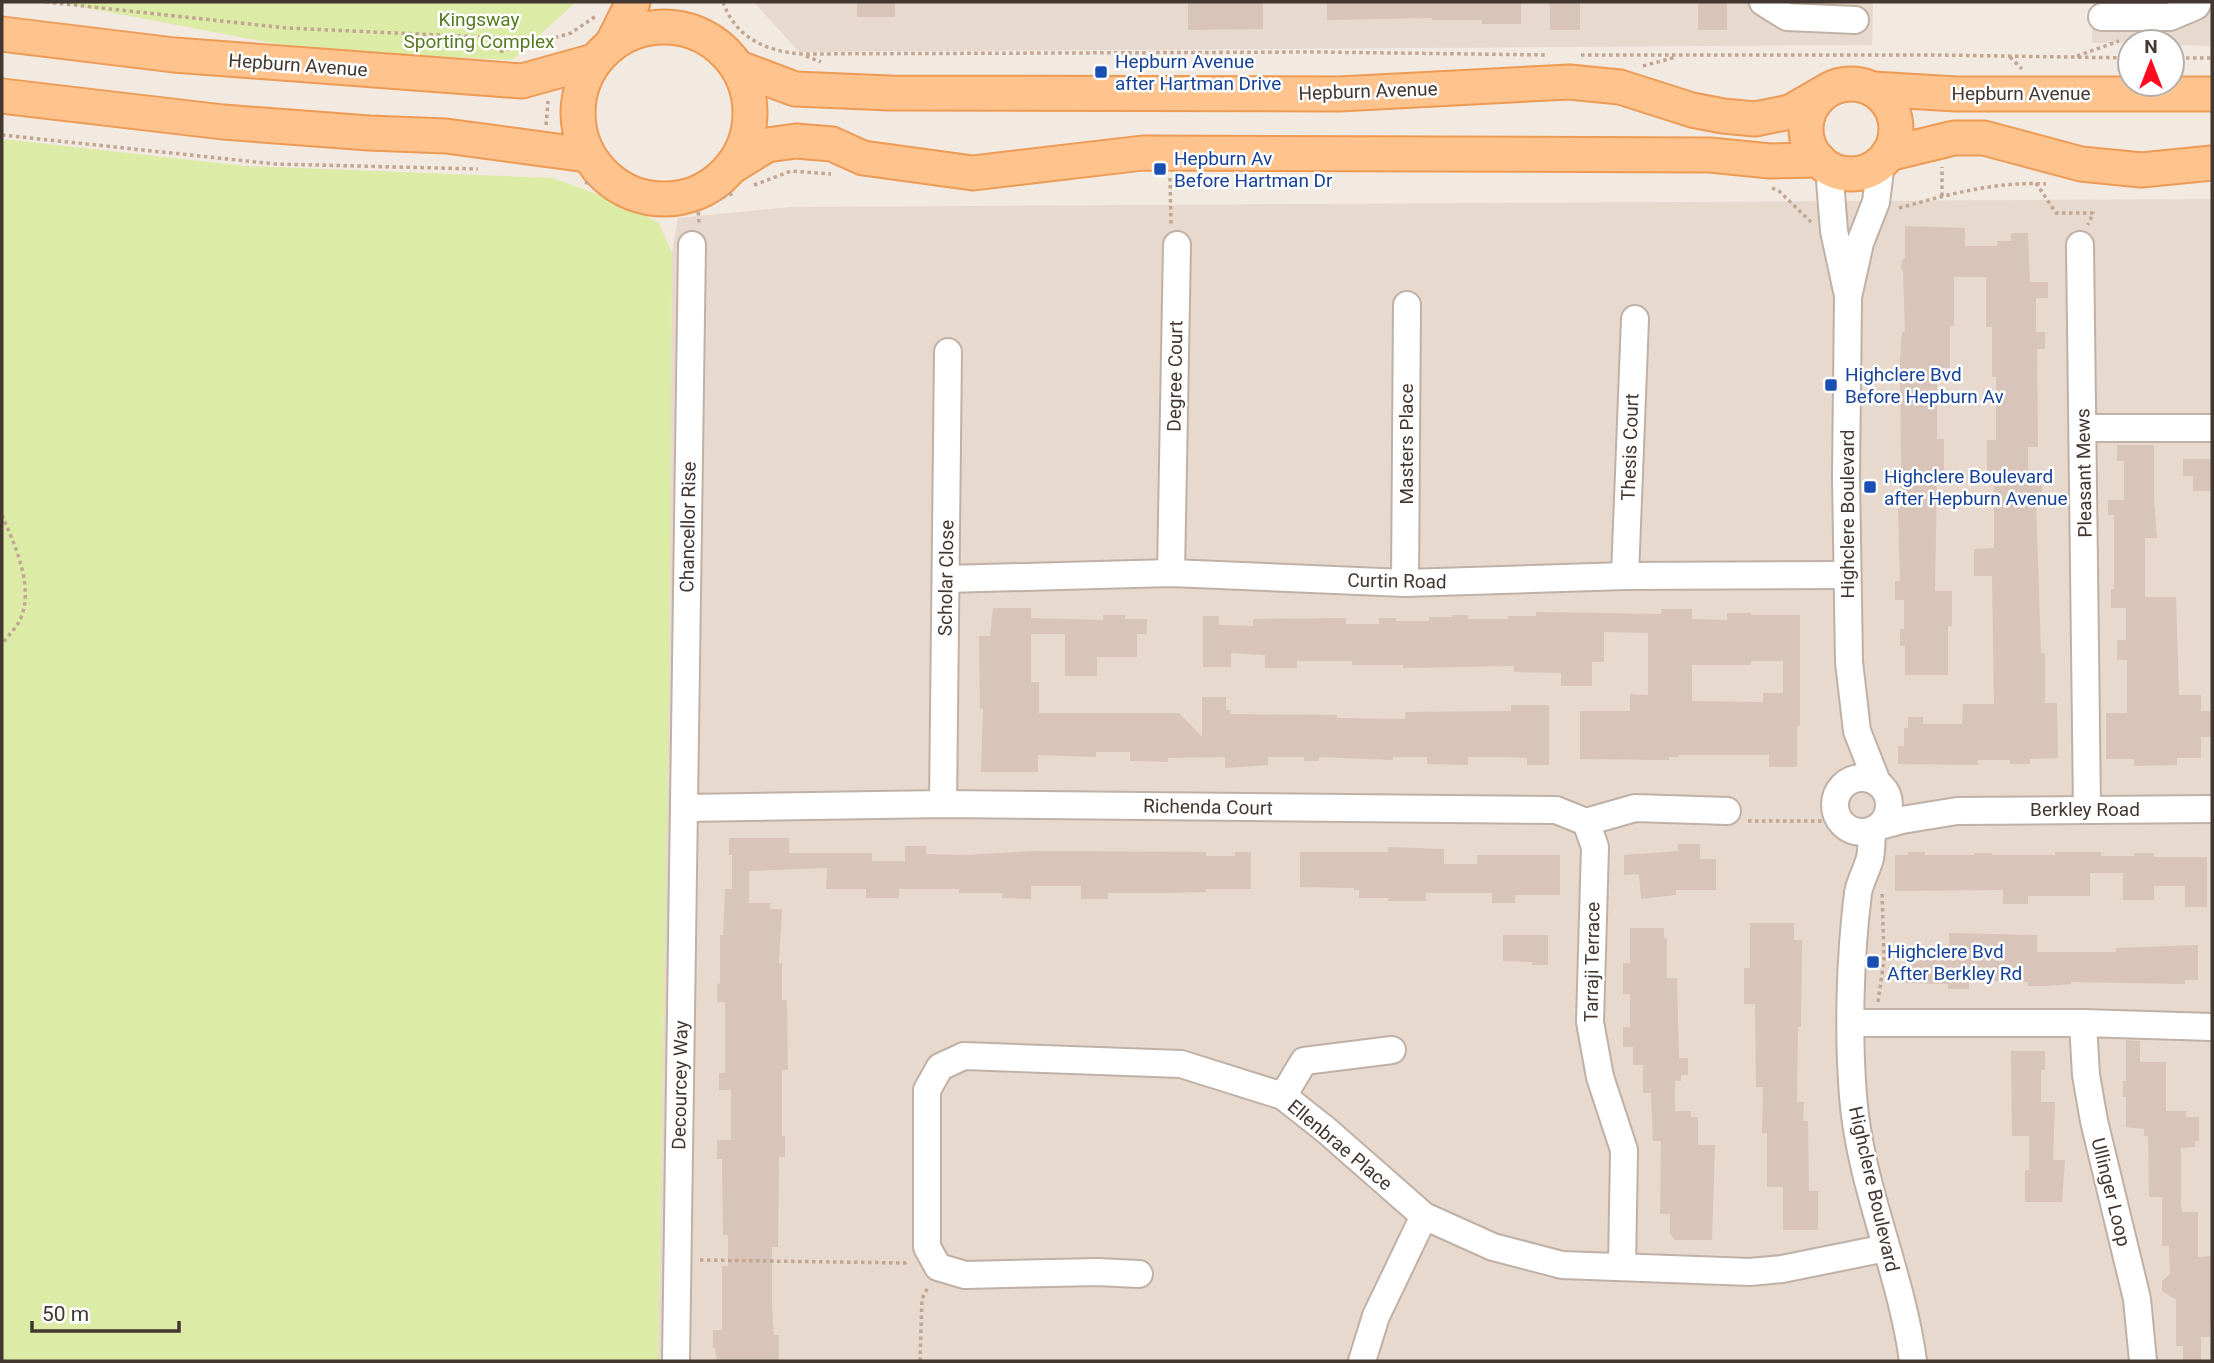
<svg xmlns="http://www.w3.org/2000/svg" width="2214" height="1363" viewBox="0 0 2214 1363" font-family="Roboto,sans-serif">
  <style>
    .residential { fill: #e7d9ce }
    .green { fill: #dceba5 }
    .building { fill: #d8c4b8; fill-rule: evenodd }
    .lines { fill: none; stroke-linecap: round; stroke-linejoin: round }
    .minor-casing { stroke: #c0b1a6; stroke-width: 30 }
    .major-casing { stroke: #ed9b54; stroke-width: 37 }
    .path { stroke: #c1a693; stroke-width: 3.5; stroke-dasharray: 3.5 3.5; stroke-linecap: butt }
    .minor { stroke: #fff; stroke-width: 26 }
    .major { stroke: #ffc38d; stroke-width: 33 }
    .transit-dot { fill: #1a4fb4; stroke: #fff; stroke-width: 2.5 }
    .labels { text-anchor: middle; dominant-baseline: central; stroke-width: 5; stroke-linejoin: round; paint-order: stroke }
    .park-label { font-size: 19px; fill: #577921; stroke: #fff }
    .transit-label { font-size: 19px; fill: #164399; stroke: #fff; text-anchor: start }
    .street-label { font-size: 19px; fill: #433831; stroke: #fff }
  </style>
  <rect width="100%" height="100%" fill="#f2e9e1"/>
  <g class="residential">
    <path d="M754,2H1873L1872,45L799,52Z"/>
    <path d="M2093,2H2212V46L2172,45V42L2092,43Z"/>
    <path d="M2212,199V1361H658L669,691L672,253L678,218L790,207Z"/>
  </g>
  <g class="green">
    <path d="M56,2H576L512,60L309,50Z"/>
    <path d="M2,139L245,166L552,178L630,206L659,223L672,253L669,691L658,1361H2Z"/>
  </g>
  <g class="building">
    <rect x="857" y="2" width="38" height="15"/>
    <path d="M1188,2H1263V29L1188,30Z"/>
    <path d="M1327,2H1521V24H1482V20H1432V18L1327,20Z"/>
    <rect x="1550" y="2" width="30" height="28"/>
    <rect x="1698" y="2" width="29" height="28"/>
    <path d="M1905,226L1965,228V246H1997V241H2011V233H2028L2030,282H2048V298H2036V332H2045V349H2037L2038,447H2028V483H2042V500H2036L2041,653H2045V703H2057L2058,758L2030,759V764H2010V760H1978V765L1898,764V746H1904V728H1908V717H1923V724H1962L1963,704H1994L1992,576H1974V549L1994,548V476H1987V440H1996V377H1992V327H1986V277H1954V326H1950V368H1937V439H1944V474H1937L1935,591H1952V626H1948V675H1905V646H1900V629H1904V600H1895V581H1900L1898,509H1900L1901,460L1900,360L1902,332H1905L1903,270L1901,269L1902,260L1905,258Z"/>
    <path d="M2117,445H2154V500L2157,538H2145V597H2176L2179,695H2201V711H2212V737H2201V758H2177V765L2134,766V759H2106V713H2127V660H2117V640H2126V608H2111V589H2114V515H2108V500H2124V461H2117Z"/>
    <path d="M2183,459H2212V491H2193V476H2183Z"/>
    <path d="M993,608H1031V618L1103,620V615H1125V619H1147V634H1137V657H1097V676H1065V634H1031V682H1039V713H1179L1202,737V697H1226V710H1231L1230,714L1337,715V718L1405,719V712L1511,711V705H1549V765H1527V758L1504,757H1468V765L1427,764V757H1393V760L1319,757V761H1304V757H1268V765L1225,768V757L1168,758V762L1130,761V752H1096V757L1038,755V772H981L983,709L980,708L979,636H990Z"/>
    <path d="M1661,609H1692V619L1727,620V613H1751V615H1800V726H1797V767H1769V755H1679V757H1669V760L1580,759V711H1630V694L1648,695V633L1604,632V662H1592V686H1561V673L1514,672V666L1403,668V665H1352V661H1297V668H1265V655L1231,653V667H1203V616H1219V625L1253,626V619L1346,618V624H1379V618H1396V621H1429V617H1452V615H1468V619H1508V616H1536V612L1661,614ZM1751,661H1783V693H1763V702L1692,701V665H1751Z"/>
    <path d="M729,838H789V853H872V861H905V846H926V854L968,855L1031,851L1206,852V856H1235V852H1251V889H1206V892L1163,893H1108V899H1081V886H1031V899L1002,898V893H959V889H899V898H866V889H826L827,868L749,871V903H770V909H782L779,963H782V1000H787L788,1070H782V1136H785V1157H779L778,1247H772V1307L774,1335H779V1361H717L715,1348H713V1330H722V1266H728V1235H723L722,1159H717V1140H731V1090H719V1073H725V1002H717V983L720,984V935H723L725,889H732V855H729Z"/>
    <path d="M1678,844H1700V859H1716V890H1676V895L1641,899L1639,874L1624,875V855L1678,851Z"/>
    <path d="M1388,847L1444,849V864H1477V855H1560V895H1515V903H1492V893H1426V901H1388V898H1359V890H1354V888L1300,887V852H1388Z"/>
    <path d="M1908,852H1925V855H1974V853H1992V855H2055V852H2101V856H2134V853H2154V857H2207V907H2185V886H2154V900H2123V873H2090V896H2028V904H2003V890L1895,891V855H1908Z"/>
    <path d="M1750,923H1794V940H1802L1801,1027H1798L1797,1102H1804L1803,1121H1808L1809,1191H1818V1230H1783V1187H1767V1133H1762L1763,1087H1756L1755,1004H1744V968H1750Z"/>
    <path d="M1630,928H1664V938H1667V978H1677L1679,1058H1688V1075H1681V1081H1675V1111H1691V1117H1698V1145H1715L1712,1240H1675L1670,1234V1214H1660L1661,1141H1653L1651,1093H1643V1065H1633V1047H1623V1027H1630V994H1623V963H1630Z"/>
    <path d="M1949,933L2037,935V952H2116V948L2198,945V980H2185V984L2071,982V984L2048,986H2028V982L1969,980V989H1948V984L1904,983V946H1949Z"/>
    <path d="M1503,935H1548V965H1532V962L1503,961Z"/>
    <path d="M2126,1040L2140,1041V1062H2166V1111H2186V1117H2199V1141H2195V1147L2181,1148V1204L2182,1212H2198V1257L2212,1256V1326H2210V1337H2201V1361H2183V1346H2176V1300L2162,1291V1281L2170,1274L2169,1246H2162V1197H2149L2148,1136H2144V1129L2126,1127V1097H2123V1081H2126Z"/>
    <path d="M2011,1051H2045V1070H2041V1102H2055L2053,1160H2065L2062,1202H2025V1170H2029V1136H2012Z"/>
  </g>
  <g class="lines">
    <g class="minor-casing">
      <g id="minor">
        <path d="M1763,2L1787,17L1855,20"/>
        <path d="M2102,17H2170L2196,6L2198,2"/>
        <path d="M1829,168L1834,231L1847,291"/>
        <path d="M2080,245L2087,808"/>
        <path d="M2083,428H2212"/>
        <path d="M1171,573L1177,245"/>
        <path d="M1625,576L1635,319"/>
        <path d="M947,579L1171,573L1405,583L1625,576L1847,575"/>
        <path d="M1405,583L1407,305"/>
        <circle cx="1862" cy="805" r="27"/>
        <path d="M1877,782L1857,731L1849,662L1846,477L1848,297L1860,243L1876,202L1881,163"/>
        <path d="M943,804L948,352"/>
        <path d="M685,808L943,804L1556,810L1586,822L1635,808L1727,811"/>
        <path d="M1586,822L1595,847L1590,1022L1600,1077L1624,1150L1622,1267"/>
        <path d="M1880,826L1902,820L1957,811L2212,809"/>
        <path d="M1872,831C1871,840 1872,849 1870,858C1867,870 1860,881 1858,893C1850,957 1848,1032 1853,1096C1860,1187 1901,1271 1913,1361"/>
        <path d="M1852,1023H2083L2212,1027"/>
        <path d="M2083,1023L2086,1075L2094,1121L2137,1299L2143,1361"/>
        <path d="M1283,1096L1304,1061L1392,1050"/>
        <path d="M1139,1274L1097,1272L965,1275L938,1267L927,1247V1090L940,1067L964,1056L1181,1064L1283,1096L1326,1130L1424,1216L1493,1247L1562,1265L1750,1272L1782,1269L1886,1248"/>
        <path d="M676,1361L692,245"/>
        <path d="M1362,1361L1376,1316L1424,1216"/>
      </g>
    </g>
    <g class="major-casing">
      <g id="major">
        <circle cx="664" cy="113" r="86"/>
        <path d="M2,34L174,55L522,81L594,61"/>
        <path d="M613,42L633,2"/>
        <path d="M739,68L795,89L890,93L1339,94L1569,82L1620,87L1692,110L1723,116L1755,119L1790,112L1823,93"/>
        <circle cx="1851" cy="129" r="45"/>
        <path d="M1873,89L1956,94H2212"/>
        <path d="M2,96L223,122L369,133L446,136L587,155"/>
        <path d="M1888,154L1954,138H1984L2081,164L2141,170L2212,163"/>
        <path d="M733,166L767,145L796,141L832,144L863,158L973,173L1143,153L1710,155L1770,161L1819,160"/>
      </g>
    </g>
    <g class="path">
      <path d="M46,2L287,28L547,40L571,33L596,16"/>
      <path d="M723,2C735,37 765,51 801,54L1316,52L1548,55"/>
      <path d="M500,52L529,40"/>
      <path d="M1581,55H1940L2130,58"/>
      <path d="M806,56L821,62"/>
      <path d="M2077,56L2119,41"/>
      <path d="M2010,57L2022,69"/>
      <path d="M2172,58H2212"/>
      <path d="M1643,66L1676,57"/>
      <path d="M546,125L548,101"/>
      <path d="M2,135L275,164L478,169"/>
      <path d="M1170,178L1171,225"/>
      <path d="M585,182C604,189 620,204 638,210C666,220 707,203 734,193"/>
      <path d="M2036,183L2056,213H2093L2088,225"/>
      <path d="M754,185L791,171L831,174"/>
      <path d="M1772,188L1779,191L1811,222"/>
      <path d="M1942,196V167"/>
      <path d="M698,205L699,224"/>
      <path d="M1899,208C1947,195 1995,181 2046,184"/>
      <path d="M2,515C15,546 36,589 19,622C15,629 7,637 2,644"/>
      <path d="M1748,821H1822"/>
      <path d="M1878,1002L1884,960L1882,891"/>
      <path d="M700,1260L905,1263L909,1260"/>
      <path d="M920,1361L922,1299L928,1287"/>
    </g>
    <use href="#minor" class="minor"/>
    <use href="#major" class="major"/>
  </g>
  <g class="transit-dot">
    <rect x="1094" y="65" width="14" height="14" rx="3.5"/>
    <rect x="1153" y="162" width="14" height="14" rx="3.5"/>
    <rect x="1824" y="378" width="14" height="14" rx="3.5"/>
    <rect x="1863" y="480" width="14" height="14" rx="3.5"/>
    <rect x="1866" y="955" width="14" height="14" rx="3.5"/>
  </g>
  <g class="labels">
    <g class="park-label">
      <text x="479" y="19">Kingsway<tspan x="479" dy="22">Sporting Complex</tspan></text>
    </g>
    <g class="transit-label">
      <text x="1115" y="61">Hepburn Avenue<tspan x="1115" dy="22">after Hartman Drive</tspan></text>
      <text x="1174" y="158">Hepburn Av<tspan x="1174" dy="22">Before Hartman Dr</tspan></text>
      <text x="1845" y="374">Highclere Bvd<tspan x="1845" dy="22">Before Hepburn Av</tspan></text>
      <text x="1884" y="476">Highclere Boulevard<tspan x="1884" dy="22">after Hepburn Avenue</tspan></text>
      <text x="1887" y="951">Highclere Bvd<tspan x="1887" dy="22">After Berkley Rd</tspan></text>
    </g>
    <g class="street-label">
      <text transform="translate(298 65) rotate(4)">Hepburn Avenue</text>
      <text transform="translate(1368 91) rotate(-2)">Hepburn Avenue</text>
      <text x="2021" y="93">Hepburn Avenue</text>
      <text transform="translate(1175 376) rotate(-89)">Degree Court</text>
      <text transform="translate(1406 444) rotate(-90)">Masters Place</text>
      <text transform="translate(1630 447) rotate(-88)">Thesis Court</text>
      <text transform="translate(2084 473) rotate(-91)">Pleasant Mews</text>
      <text transform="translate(1847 514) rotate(-90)">Highclere Boulevard</text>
      <text transform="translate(688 527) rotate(-89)">Chancellor Rise</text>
      <text transform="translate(946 578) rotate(-89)">Scholar Close</text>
      <text transform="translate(1397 581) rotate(1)">Curtin Road</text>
      <text transform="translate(1208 807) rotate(1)">Richenda Court</text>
      <text x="2085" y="809">Berkley Road</text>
      <text transform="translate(1592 962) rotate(-89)">Tarraji Terrace</text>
      <text transform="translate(680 1085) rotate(-89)">Decourcey Way</text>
      <text transform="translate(1340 1145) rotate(40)">Ellenbrae Place</text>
      <text transform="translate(1874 1189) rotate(77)">Highclere Boulevard</text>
      <text transform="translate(2111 1192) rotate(76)">Ullinger Loop</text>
    </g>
  </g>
  <rect width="2214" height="1363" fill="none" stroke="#433831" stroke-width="7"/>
  <g transform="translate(2151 63)"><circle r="33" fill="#ffffff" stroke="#b4afad" stroke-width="2"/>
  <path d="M0-5L12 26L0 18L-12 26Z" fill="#ff0b20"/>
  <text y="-10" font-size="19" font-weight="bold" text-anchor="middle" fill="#433831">N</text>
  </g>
  <path d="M32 1321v10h147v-10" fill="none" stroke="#433831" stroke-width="3.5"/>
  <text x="42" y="1321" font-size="21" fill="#433831" stroke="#ffffff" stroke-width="5" paint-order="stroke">50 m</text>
</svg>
